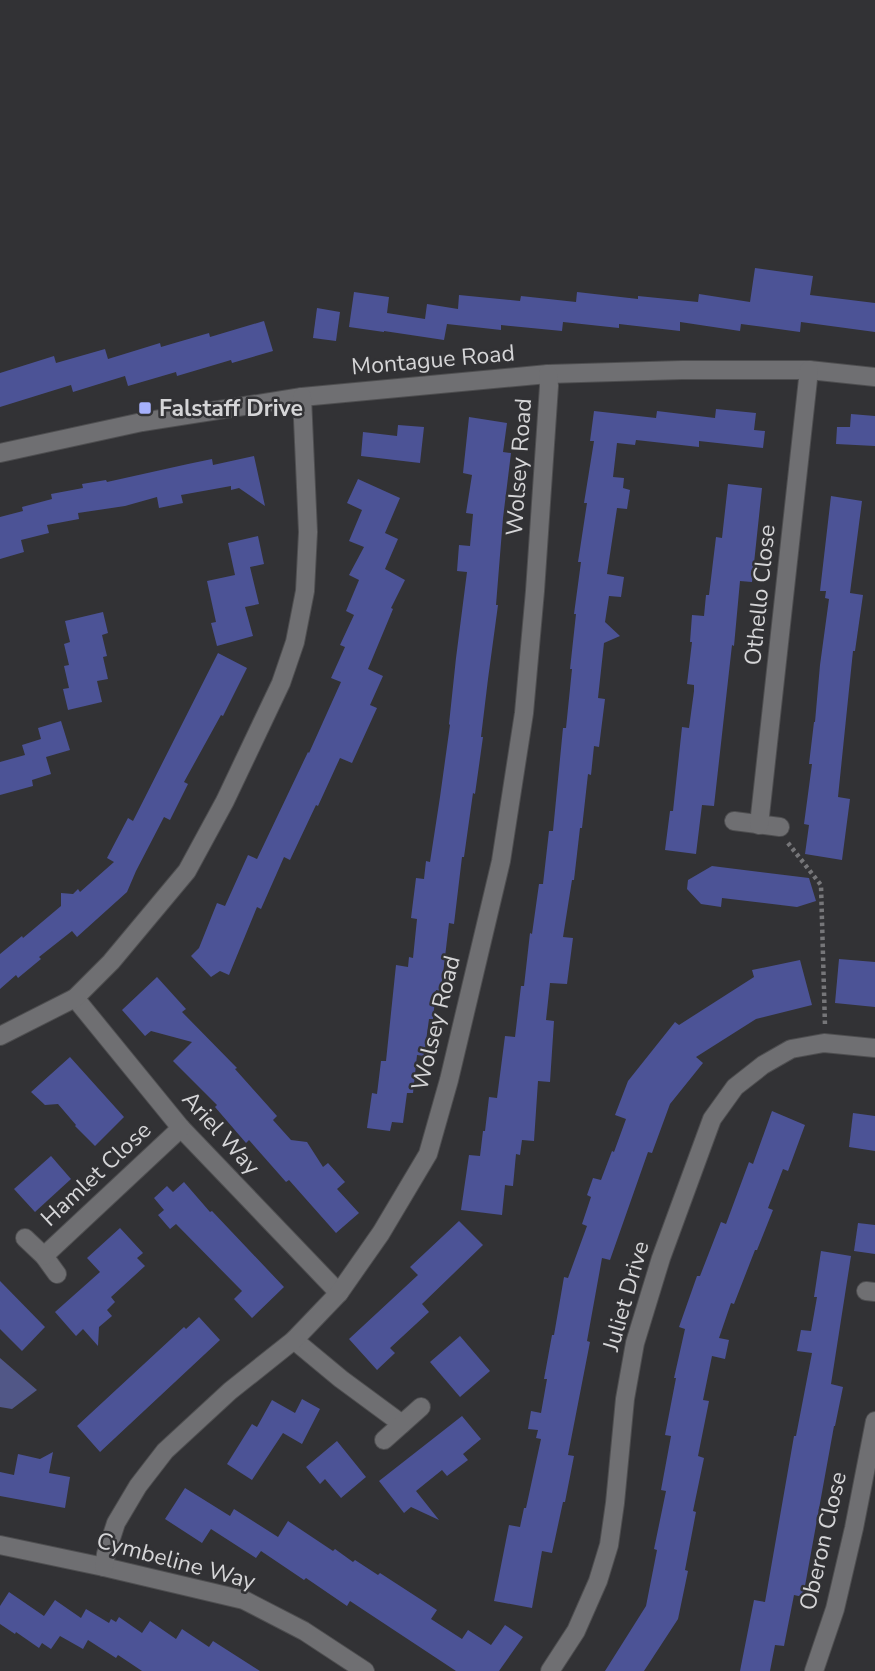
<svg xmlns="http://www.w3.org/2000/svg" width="875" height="1671" viewBox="0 0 875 1671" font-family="'Nunito Sans',sans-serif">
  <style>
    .green { fill: #515787 }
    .building { fill: #4c5396 }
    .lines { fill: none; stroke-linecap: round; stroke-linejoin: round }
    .minor-casing { stroke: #4e4e50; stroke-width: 20 }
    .path { stroke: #767679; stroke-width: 4.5; stroke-dasharray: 3.5 3.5; stroke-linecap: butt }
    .minor { stroke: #6f6f72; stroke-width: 18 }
    .poi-dot { fill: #a6b1fc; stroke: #323235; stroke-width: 2.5 }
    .labels { text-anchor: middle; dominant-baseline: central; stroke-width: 5; stroke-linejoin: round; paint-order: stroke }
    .street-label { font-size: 23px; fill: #d5d5d7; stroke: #323235 }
    .poi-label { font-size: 23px; font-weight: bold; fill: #d5d5d7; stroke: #323235; text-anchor: start }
  </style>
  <rect width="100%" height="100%" fill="#323235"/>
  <path class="green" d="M0,1358L37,1390L12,1409L0,1407Z"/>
  <g class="building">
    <path d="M755,268L813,276L810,295L875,303V332L801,322L800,332L741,324L740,331L680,322V331L619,324V328L563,322L562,331L501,325V330L447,324L444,340L384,331V332L349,327L354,292L389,297L387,313L425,319L427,304L458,309L459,295L520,301L521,296L576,302L577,292L638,299V296L698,302L699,294L750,302Z"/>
    <path d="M317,308L340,312L336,341L313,338Z"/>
    <path d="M264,321L273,351L232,363L231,360L177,376L176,372L128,386L125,376L73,392L71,385L0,407V373L54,356L56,363L105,349L108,359L160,343L161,347L209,333L210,337Z"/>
    <path d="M716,409L756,413L754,430L765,431L763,448L699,441V447L636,440L635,445L617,443L613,477L624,478L623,488L630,490L627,509L617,508L607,574L624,577L621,597L609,596L605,622L620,636L604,643L598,698L605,699L599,747L594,746L591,775L588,774L582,828H580L574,880H572L563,937L573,938L567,984L550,983L546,1020L554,1021L550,1082L538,1081L534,1141L522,1140L520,1155L516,1154L513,1186L505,1185L502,1215L461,1210L469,1155L480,1156L483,1131H485L489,1097L497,1098L505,1036L515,1037L521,986H524L530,933L532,934L539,884H543L549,831H553L563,728H566L572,669H570L576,614H574L581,562H578L587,503H584L594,441H590L594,411L656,418L657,411L715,418Z"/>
    <path d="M851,414L875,416V446L836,444L837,427H850Z"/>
    <path d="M469,417L507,423L503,452L511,453L503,518L496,605H498L488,679L481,737H483L475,794L473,793L464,857H462L454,924L449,923L441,991L436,990L433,1019H429L424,1056L417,1055L413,1093H407L403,1123L392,1122L390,1131L367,1128L372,1093L377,1094L381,1061H386L396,965L408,967L409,957L413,958L417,919L411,918L416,878L424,879L426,861L430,862L440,797L450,725L449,724L456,658L467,572L457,571L459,545L470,546L473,514L466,513L472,475L463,473Z"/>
    <path d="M398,425L424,427L420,463L361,456L363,432L397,436Z"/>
    <path d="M254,456L265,506L239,488L231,490V486L181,495L183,503L159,508L157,497L125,506L78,513L79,519L47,525L49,533L21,540L24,552L0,559V517L23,511L22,507L52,499L51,494L83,488L82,484L106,480L107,482L188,464L212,459L213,465Z"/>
    <path d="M358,479L400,498L385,533L398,539L385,569L405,580L391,608L393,609L368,669L383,676L370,705L377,708L352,763L340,758L318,806L316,805L290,860L284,857L261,909L257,907L229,975L220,971L211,977L191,956L199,948L217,903L225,906L248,855L257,859L308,752L309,753L341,682L331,678L345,647L340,645L354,615L346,611L359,580L349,575L364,547L349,541L362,510L347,503Z"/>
    <path d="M728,484L762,488L752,582L740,581L734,646L732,645L714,806L702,805L696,854L665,850L670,811H673L682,727L689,728L694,691V685L687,684L692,642H690L692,615L704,616L706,595H709L716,537L722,538Z"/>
    <path d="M831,496L862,501L850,593L863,595L855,651H853L838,797L850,799L842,860L805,854L809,825L804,824L812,764H809L814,722H815L820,665L829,599L825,598L826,591H820Z"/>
    <path d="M258,536L264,564L250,567L259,604L245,607L253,636L217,646L211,623L216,622L207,581L235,575L228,543Z"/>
    <path d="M103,612L108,633L102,635L107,656L103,657L108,679L97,681L102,702L68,710L63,689L69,688L64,666L69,665L64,644L70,642L65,621Z"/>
    <path d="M218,653L247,668L223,716L221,715L184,782L188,784L170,820L164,817L136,871L127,892L77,937L72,931L39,957L41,959L18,978L16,975L0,989V954L22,936L23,938L61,906V893L73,894L78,889L80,892L114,862L107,858L128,818L133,821Z"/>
    <path d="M61,721L70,750L46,757L51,774L32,780L33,786L0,795V762L25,755L22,745L41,739L38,728Z"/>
    <path d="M712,866L809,878L816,901L797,907L722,898L721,907L701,904L687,889L688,880Z"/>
    <path d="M839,959L875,962V1007L835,1003Z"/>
    <path d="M800,960L812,1005L756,1019L696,1057L703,1063L670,1104L652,1153L648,1152L610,1260L602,1258L587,1341L590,1342L568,1455L574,1456L565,1502H563L552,1553L542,1551L532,1608L494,1601L509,1525L520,1527L524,1508H526L541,1439L536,1438L538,1430L528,1429L531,1411L541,1413L547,1379H544L552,1335H554L564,1277L568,1278L587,1226L582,1224L591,1197L587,1195L593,1178L601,1180L612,1151L614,1152L626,1119L615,1115L628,1081L675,1022L679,1025L754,977L752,970Z"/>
    <path d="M157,977L186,1009L182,1012L237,1068L235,1069L277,1116L273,1120L291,1140L307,1142L323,1167L328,1163L345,1182L337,1189L359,1213L336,1233L289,1180L286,1182L249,1140L246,1143L215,1107L217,1105L173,1061L192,1042L151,1031L145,1036L122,1010Z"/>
    <path d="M70,1057L124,1117L95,1146L75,1126L76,1125L58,1104L45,1105L31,1092Z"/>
    <path d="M772,1111L805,1125L788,1171L783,1169L768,1208L773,1210L757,1250H755L734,1304L731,1303L719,1338L729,1340L725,1359L712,1356L703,1400L709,1401L698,1456L704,1458L693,1511L696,1512L685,1570L688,1571L678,1619L644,1671H605L646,1606L657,1550L654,1549L666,1491L661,1490L671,1436L665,1435L676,1378H674L685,1329L679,1327L697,1276H700L721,1222L726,1224L749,1162L753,1164Z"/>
    <path d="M853,1113L875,1116V1151L849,1147Z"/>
    <path d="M51,1156L71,1179L35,1212L14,1189Z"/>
    <path d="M184,1182L210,1212L212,1211L284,1287L252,1318L234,1299L242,1291L176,1224L170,1229L158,1215L164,1210L154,1198L167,1186L173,1192Z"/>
    <path d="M459,1221L483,1245L422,1304L429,1312L390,1348L395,1353L377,1370L349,1339L418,1275L410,1267Z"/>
    <path d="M858,1223L875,1225V1254L854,1251Z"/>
    <path d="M120,1228L143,1253L137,1258L145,1266L111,1297L115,1302L107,1310L112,1316L99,1327L98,1346L83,1329L76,1336L55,1312L100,1272L87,1258Z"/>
    <path d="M821,1251L851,1256L831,1384L843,1387L835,1426H834L803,1597L794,1595L784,1646L775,1645L770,1671H740L754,1600L765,1602L794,1436H796L812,1353L797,1351L801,1330L811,1331L817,1297H814Z"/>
    <path d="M0,1281L45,1327L22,1351L0,1329Z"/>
    <path d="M199,1317L220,1340L100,1452L77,1426L184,1327L186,1329Z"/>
    <path d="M460,1336L490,1371L460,1397L430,1362Z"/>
    <path d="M302,1399L320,1409L302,1444L283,1433L252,1480L227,1464L252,1424L257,1427L272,1400L295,1413Z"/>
    <path d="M462,1416L481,1439L463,1454L468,1460L447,1476L442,1470L416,1491L439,1520L411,1507L404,1513L379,1481Z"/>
    <path d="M337,1441L366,1477L341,1498L325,1479L320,1484L306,1467Z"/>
    <path d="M53,1452L49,1473L70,1477L65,1508L0,1496V1472L14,1475L18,1454L40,1459Z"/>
    <path d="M185,1488L230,1516L234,1509L278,1537L288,1521L333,1551L335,1549L353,1562L355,1560L378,1575L380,1573L437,1610L431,1619L462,1639L468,1630L491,1645L505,1625L523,1637L499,1671H456L350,1601L347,1606L306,1578L304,1580L261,1551L256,1558L211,1529L202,1543L165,1519Z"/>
    <path d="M9,1592L44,1616L55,1600L81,1618L86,1609L109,1623L111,1619L116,1622L119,1617L142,1633L150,1621L176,1639L182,1629L209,1647L213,1641L260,1671H142L118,1655L116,1658L88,1640L83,1649L60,1636L51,1649L42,1643L39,1648L16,1632L15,1634L0,1624V1606Z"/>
  </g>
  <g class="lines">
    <g class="minor-casing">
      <g id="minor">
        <path d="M0,453L142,422L302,397L548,374L682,370H809L875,377"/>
        <path d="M734,821L780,827"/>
        <path d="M759,825L809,370"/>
        <path d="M75,998L181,1128L339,1293"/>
        <path d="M0,1036L75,998L111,962L187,871L225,801L281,683L295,642L305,591L308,532L302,397"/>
        <path d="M25,1238L44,1256L57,1274"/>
        <path d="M44,1256L181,1128"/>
        <path d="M866,1291L875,1292"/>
        <path d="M294,1340L341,1379L402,1424"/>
        <path d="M384,1440L421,1407"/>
        <path d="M0,1545L104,1567L244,1600L304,1631L365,1671"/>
        <path d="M104,1567L106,1554L116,1523L138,1486L165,1451L230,1391L294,1340L339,1293L381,1233L428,1154L449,1080L501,861L524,713L535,591L549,386L548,374"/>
        <path d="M550,1671L576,1631L598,1581L609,1545L615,1503L625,1399L635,1343L661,1258L712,1119L735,1087L763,1065L791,1049L824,1043L875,1048"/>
        <path d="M814,1671L835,1609L854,1528L875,1421"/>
      </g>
    </g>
    <path class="path" d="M788,843L821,885L825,1026"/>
    <use href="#minor" class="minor"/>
  </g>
  <rect class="poi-dot" x="138" y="401" width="14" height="14" rx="3.5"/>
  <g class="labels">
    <g class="street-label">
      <text transform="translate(433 360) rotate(-5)">Montague Road</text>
      <text transform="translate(519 467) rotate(-86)">Wolsey Road</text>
      <text transform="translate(760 595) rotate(-84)">Othello Close</text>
      <text transform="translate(436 1023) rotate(-76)">Wolsey Road</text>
      <text transform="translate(221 1133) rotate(48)">Ariel Way</text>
      <text transform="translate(96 1174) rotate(-43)">Hamlet Close</text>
      <text transform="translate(626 1296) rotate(-74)">Juliet Drive</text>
      <text transform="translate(823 1541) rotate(-77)">Oberon Close</text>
      <text transform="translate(176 1561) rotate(15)">Cymbeline Way</text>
    </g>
    <g class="poi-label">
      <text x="159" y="408">Falstaff Drive</text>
    </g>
  </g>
</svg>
